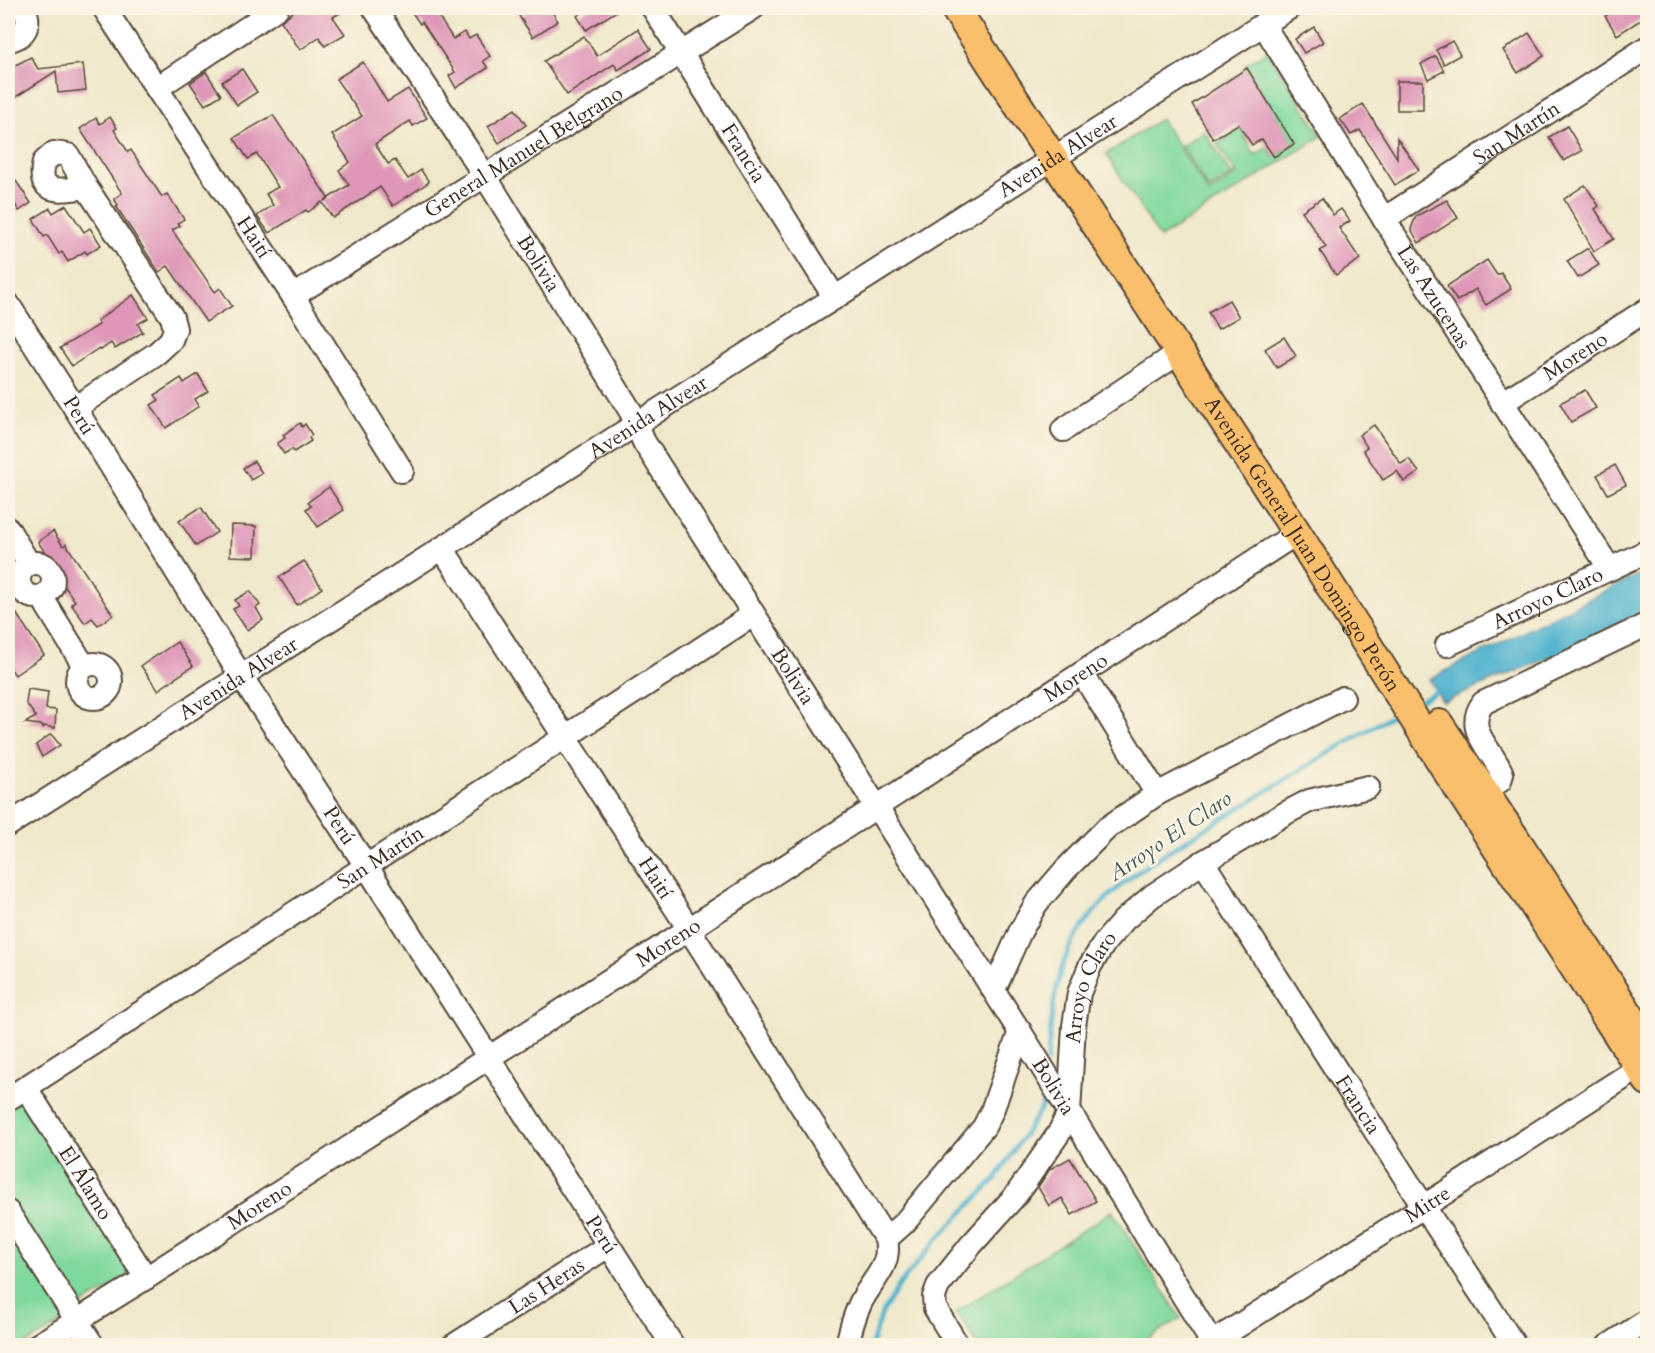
<svg xmlns="http://www.w3.org/2000/svg" width="1655" height="1353" viewBox="0 0 1655 1353" font-family="Cardo,serif">
  <style>
    .green { fill: #7fd89d; stroke: #5d815e; stroke-width: 1.5 }
    .water { fill: #4fb2ce; stroke: #456e76; stroke-width: 1.5 }
    .lines { fill: none; stroke-linecap: round; stroke-linejoin: round }
    .stream { stroke: #4fb2ce; stroke-width: 4.5 }
    .building { fill: #de97b8 }
    .minor-casing { stroke: #564638; stroke-width: 26 }
    .major-casing { stroke: #564638; stroke-width: 32 }
    .minor { stroke: #fff; stroke-width: 22 }
    .major { stroke: #f9bf6c; stroke-width: 28 }
    .labels { text-anchor: middle; dominant-baseline: central; stroke-width: 5; stroke-linejoin: round; paint-order: stroke }
    .street-label { font-size: 21px; fill: #3b2a1e; stroke: #fcf5e5 }
    .water-label { font-size: 22px; font-style: italic; fill: #425a5c; stroke: #fcf5e5 }
  </style>
  <rect width="100%" height="100%" fill="#fcf5e5"/>
  <filter id="ink" filterUnits="userSpaceOnUse"><feTurbulence type="fractalNoise" baseFrequency=".0167" numOctaves="2"/><feDisplacementMap in="SourceGraphic" scale="12" xChannelSelector="R" yChannelSelector="G"/><feConvolveMatrix kernelMatrix="1 2 1 2 8 2 1 2 1" color-interpolation-filters="sRGB"/></filter>
  <filter id="wash" filterUnits="userSpaceOnUse"><feTurbulence type="fractalNoise" baseFrequency=".008" numOctaves="4" result="noise"/><feDisplacementMap in="SourceGraphic" scale="24" xChannelSelector="R" yChannelSelector="G"/><feGaussianBlur stdDeviation="1.35" result="paint"/><feColorMatrix in="noise" values="0 0 0 0 0 0 0 0 0 0 0 0 0 0 0 0 0 1.4 0 .05"/><feComposite in="paint" operator="in"/></filter>
  <g filter="url(#wash)">
    <rect width="100%" height="100%" fill="#f0e8cb"/>
    <g class="green">
      <path d="M1267,51L1322,136L1160,238L1106,154L1161,119L1209,193L1237,174L1217,144L1251,123L1255,130L1244,137L1255,155L1268,147L1274,157L1294,144L1245,65Z"/>
      <path d="M1204,131L1232,175L1209,190L1181,146Z"/>
      <path d="M23,1098L133,1275L76,1308L8,1203V1108Z"/>
      <path d="M1112,1211L1181,1318L1138,1345H978L956,1312Z"/>
      <path d="M8,1221L65,1313L63,1322L24,1345H8Z"/>
    </g>
    <path class="water" d="M1647,570V611L1567,650L1443,702L1429,679Z"/>
    <g class="lines">
      <g class="stream">
        <path d="M1414,704L1441,689"/>
        <path d="M1047,1062C1052,1020 1053,975 1075,938C1110,879 1178,846 1235,811C1289,777 1343,744 1399,712"/>
        <path d="M871,1346L882,1313L900,1284L938,1238L996,1178L1042,1107L1044,1088"/>
      </g>
    </g>
    <g id="blocks">
      <g class="building">
        <path d="M298,8H348L333,17L345,34L325,46L319,37L300,50L281,21Z"/>
        <path d="M409,8H433L453,39L465,32L469,39L476,35L490,56L483,61L488,68L456,88L449,76L455,72L422,22L420,24Z"/>
        <path d="M531,8H549L558,21L533,37L519,16Z"/>
        <path d="M589,8H622L586,30L577,16Z"/>
        <path d="M1619,8H1647V16L1617,35L1605,16Z"/>
        <path d="M1314,27L1323,42L1304,53L1295,39Z"/>
        <path d="M638,29L651,49L618,70L614,64L567,95L544,61L584,36L597,56Z"/>
        <path d="M1529,33L1544,56L1518,73L1503,50Z"/>
        <path d="M1452,41L1460,55L1444,64L1436,50Z"/>
        <path d="M1436,56L1444,71L1428,79L1421,64Z"/>
        <path d="M31,57L38,69L83,64L86,90L58,93L56,71L8,102V69Z"/>
        <path d="M363,62L387,102L408,89L427,118L413,126L410,121L375,144L388,164L395,160L408,179L421,170L429,182L393,206L380,187L333,218L322,202L308,212L306,210L269,233L257,216L273,205L266,194L278,187L257,154L248,159L234,138L273,115L328,198L324,201L349,185L339,170L350,162L332,135L362,116L336,79Z"/>
        <path d="M1247,68L1294,144L1274,157L1262,139L1252,145L1238,124L1213,139L1192,104Z"/>
        <path d="M242,69L257,92L237,105L222,82Z"/>
        <path d="M206,72L221,95L205,105L190,83Z"/>
        <rect x="1397" y="81" width="26" height="29"/>
        <path d="M1363,104L1397,158V138L1419,170L1395,185L1360,130L1351,135L1340,119Z"/>
        <path d="M515,109L526,125L499,143L488,126Z"/>
        <path d="M110,117L117,128L114,130L128,152L131,150L162,197L167,194L184,219L178,223L180,226L172,230L215,292L220,288L232,306L206,322L168,266L159,272L116,206L118,205L114,199L122,193L80,129L96,118L100,124Z"/>
        <path d="M1567,126L1582,151L1564,161L1549,137Z"/>
        <path d="M16,181L31,203L19,211L8,193V187Z"/>
        <path d="M1585,185L1599,206L1595,209L1614,239L1594,251L1564,199Z"/>
        <path d="M1322,198L1333,215L1341,209L1350,221L1339,228L1360,259L1336,275L1320,251L1326,247L1302,211Z"/>
        <path d="M1447,200L1458,218L1419,243L1411,229L1416,216Z"/>
        <path d="M66,205L84,232L90,228L101,245L87,254L85,251L68,262L62,252L59,254L47,235L44,237L33,219L50,208L53,213Z"/>
        <path d="M1588,248L1599,265L1578,278L1567,261Z"/>
        <path d="M1487,260L1497,275L1501,273L1511,289L1486,305L1476,289L1457,301L1447,286Z"/>
        <path d="M133,295L148,318L138,324L143,332L115,349L111,343L101,350L99,348L72,366L60,348L99,325L97,321Z"/>
        <path d="M1229,300L1239,317L1218,329L1208,312Z"/>
        <path d="M1284,337L1296,356L1277,368L1265,349Z"/>
        <path d="M198,374L208,391L195,399L199,406L166,428L151,405L159,400L155,395L181,378L184,383Z"/>
        <path d="M1585,390L1596,408L1571,422L1560,403Z"/>
        <path d="M300,423L302,427L305,424L312,435L309,438L311,441L294,452L292,449L284,454L277,444L285,438L283,435Z"/>
        <path d="M1374,425L1401,464L1409,459L1419,472L1404,482L1397,471L1383,480L1363,450L1367,447L1359,435Z"/>
        <path d="M254,461L262,473L251,480L243,468Z"/>
        <path d="M1615,465L1626,485L1608,494L1597,475Z"/>
        <path d="M329,487L344,510L318,527L306,509L311,506L308,502Z"/>
        <path d="M201,507L217,532L196,546L179,521Z"/>
        <path d="M231,525L256,526L255,557L230,556Z"/>
        <path d="M53,531L63,546L66,544L113,615L98,625L92,618L85,623L71,604L75,601L45,558L48,556L38,542Z"/>
        <path d="M304,561L322,588L297,605L279,577Z"/>
        <path d="M250,591L260,605L256,608L263,620L247,630L233,609L239,606L235,600Z"/>
        <path d="M8,601L44,655L15,675L8,665Z"/>
        <path d="M177,642L193,666L158,690L141,666Z"/>
        <path d="M28,689L48,692L46,709L56,710L55,728L44,726L43,728L41,725L25,723L36,717L26,703Z"/>
        <path d="M51,734L60,745L42,757L36,745Z"/>
        <path d="M1070,1158L1096,1201L1072,1215L1062,1198L1049,1206L1038,1187L1050,1169Z"/>
      </g>
    </g>
  </g>
  <g filter="url(#ink)">
    <use href="#blocks" fill-opacity="0" stroke="#564638" stroke-width="1.5"/>
    <g class="lines">
      <g class="minor-casing">
        <g id="minor">
          <path id="s1" d="M104,8L293,296L402,471"/>
          <path id="s2" d="M374,8L485,176L631,412L644,442L1029,1046L1214,1346"/>
          <path id="s3" d="M653,8L835,298"/>
          <path id="s4" d="M1263,24L1384,219L1610,569"/>
          <path d="M8,40C25,38 33,22 23,8"/>
          <path d="M157,88L277,8"/>
          <path id="s5" d="M1384,219L1648,47"/>
          <path id="s6" d="M293,296L753,8"/>
          <path id="s7" d="M8,304L75,408L241,676L367,867L673,1346"/>
          <path id="s8" d="M1502,403L1648,309"/>
          <path d="M75,408L157,353L171,340L175,329L172,317L86,187L68,155L54,153L44,162C36,197 63,190 86,187"/>
          <path d="M1063,430L1180,352"/>
          <path d="M8,529L29,564"/>
          <path id="s9" d="M442,548L689,929L886,1239C892,1267 871,1280 860,1304C854,1317 850,1331 847,1346"/>
          <circle cx="36" cy="580" r="17"/>
          <path d="M43,596L47,606L84,666"/>
          <path id="s10" d="M1447,645L1648,551"/>
          <circle cx="94" cy="681" r="17"/>
          <path d="M1082,673L1157,794"/>
          <path d="M1484,791L1500,781L1502,774C1493,749 1463,731 1483,703L1648,624"/>
          <path id="s11" d="M8,825L1289,8"/>
          <path id="s12" d="M1203,862L1424,1207L1515,1346"/>
          <path d="M994,990L1020,932L1036,904L1066,869L1107,828L1157,794L1343,698"/>
          <path id="s13" d="M26,1088L146,1278"/>
          <path id="s14" d="M8,1099L753,615"/>
          <path d="M8,1212L93,1346"/>
          <path d="M886,1239L905,1222L984,1127L992,1111L1020,1031"/>
          <path id="s15" d="M36,1346L146,1278L689,929L1297,533"/>
          <path id="s16" d="M453,1346L608,1246"/>
          <path id="s17" d="M958,1346L935,1308L934,1297L938,1286L971,1245L1016,1195L1059,1133L1069,1112L1074,1026L1079,993L1090,966L1105,942L1124,920L1152,896L1203,862L1286,813L1309,801L1368,787"/>
          <path id="s18" d="M1207,1346L1648,1062"/>
          <path d="M1608,1346L1648,1320"/>
        </g>
      </g>
      <g class="major-casing">
        <g id="major">
          <path id="s19" d="M955,8L1297,533L1447,771L1648,1081"/>
          <path d="M1439,724L1544,882L1648,1044"/>
        </g>
      </g>
      <use href="#minor" class="minor"/>
      <use href="#major" class="major"/>
    </g>
  </g>
  <g class="labels">
    <g class="street-label">
      <text stroke="none"><textPath href="#s5" startOffset="158">San Martín</textPath></text>
      <text stroke="none"><textPath href="#s6" startOffset="272">General Manuel Belgrano</textPath></text>
      <text stroke="none"><textPath href="#s3" startOffset="171">Francia</textPath></text>
      <text stroke="none"><textPath href="#s11" startOffset="1245">Avenida Alvear</textPath></text>
      <text stroke="none"><textPath href="#s1" startOffset="274">Haití</textPath></text>
      <text stroke="none"><textPath href="#s2" startOffset="304">Bolivia</textPath></text>
      <text stroke="none"><textPath href="#s4" startOffset="322">Las Azucenas</textPath></text>
      <text stroke="none"><textPath href="#s8" startOffset="87">Moreno</textPath></text>
      <text stroke="none"><textPath href="#s7" startOffset="132">Perú</textPath></text>
      <text stroke="none"><textPath href="#s11" startOffset="759">Avenida Alvear</textPath></text>
      <text stroke="none"><textPath href="#s19" startOffset="639">Avenida General Juan Domingo Perón</textPath></text>
      <text stroke="none"><textPath href="#s10" startOffset="111">Arroyo Claro</textPath></text>
      <text stroke="none"><textPath href="#s2" startOffset="789">Bolivia</textPath></text>
      <text stroke="none"><textPath href="#s15" startOffset="1236">Moreno</textPath></text>
      <text stroke="none"><textPath href="#s11" startOffset="273">Avenida Alvear</textPath></text>
      <text stroke="none"><textPath href="#s7" startOffset="618">Perú</textPath></text>
      <text stroke="none"><textPath href="#s14" startOffset="444">San Martín</textPath></text>
      <text stroke="none"><textPath href="#s9" startOffset="393">Haití</textPath></text>
      <text stroke="none"><textPath href="#s15" startOffset="750">Moreno</textPath></text>
      <text stroke="none"><textPath href="#s17" startOffset="414">Arroyo Claro</textPath></text>
      <text stroke="none"><textPath href="#s2" startOffset="1275">Bolivia</textPath></text>
      <text stroke="none"><textPath href="#s12" startOffset="288">Francia</textPath></text>
      <text stroke="none"><textPath href="#s13" startOffset="112">El Álamo</textPath></text>
      <text stroke="none"><textPath href="#s15" startOffset="264">Moreno</textPath></text>
      <text stroke="none"><textPath href="#s18" startOffset="262">Mitre</textPath></text>
      <text stroke="none"><textPath href="#s7" startOffset="1104">Perú</textPath></text>
      <text stroke="none"><textPath href="#s16" startOffset="111">Las Heras</textPath></text>
    </g>
    <g class="water-label">
      <text transform="translate(1170 836) rotate(-34)">Arroyo El Claro</text>
    </g>
  </g>
  <rect width="1655" height="1353" fill="none" stroke="#fcf5e5" stroke-width="30"/>
</svg>
